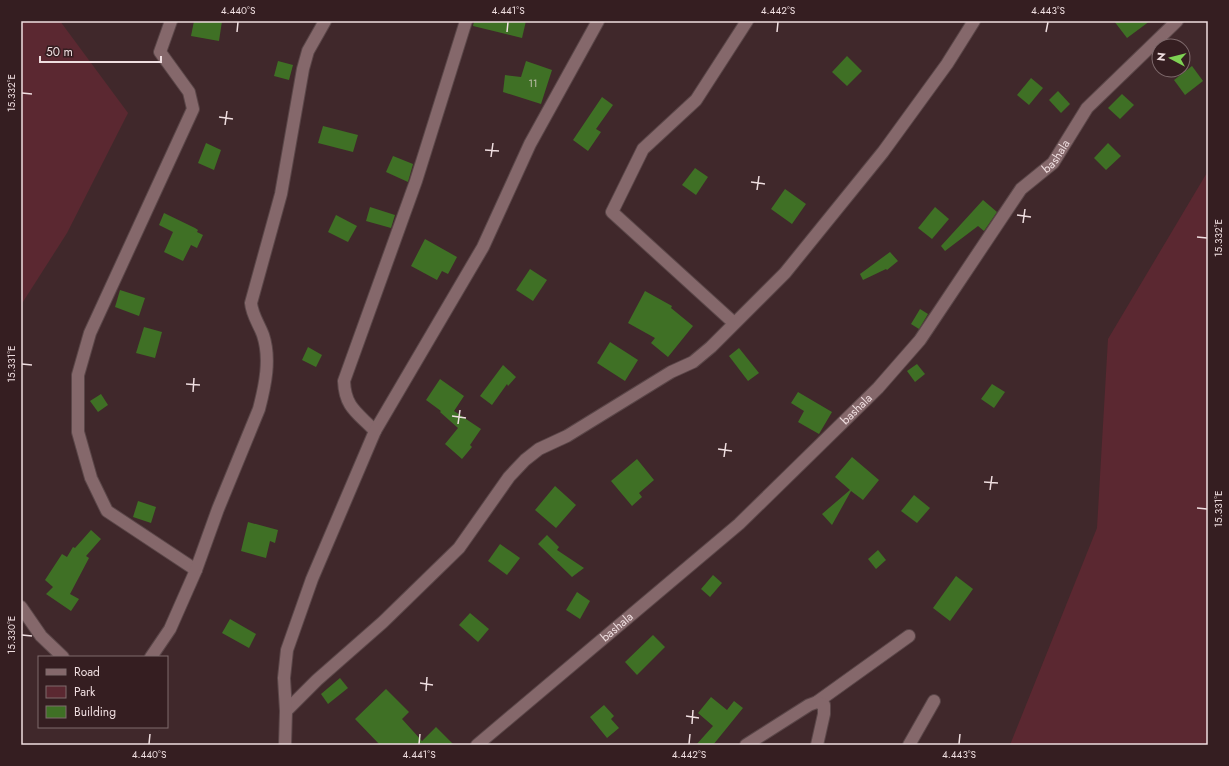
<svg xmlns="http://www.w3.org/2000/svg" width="1229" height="766" viewBox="0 0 1229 766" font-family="Jost,sans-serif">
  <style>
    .green { fill: #5b2831 }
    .building { fill: #3f7025 }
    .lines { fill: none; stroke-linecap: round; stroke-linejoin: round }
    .street-casing { stroke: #5a4648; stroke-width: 14 }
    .street { stroke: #85686b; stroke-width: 12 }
    .ticks { fill: none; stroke: #efdee0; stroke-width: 1.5 }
    .labels { text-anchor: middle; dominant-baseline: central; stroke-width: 4; stroke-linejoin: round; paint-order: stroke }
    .number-label { font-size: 10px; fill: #c3c2b1 }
    .street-label { font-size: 12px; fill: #efdee0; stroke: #351e21 }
    .neatline { fill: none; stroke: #efdee0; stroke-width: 1.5 }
    .ticks-label { font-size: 10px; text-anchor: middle; fill: #efdee0 }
  </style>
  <rect width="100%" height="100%" fill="#40282b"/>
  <g class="green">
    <path d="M21,21H60L128,113L67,233L21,305Z"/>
    <path d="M1208,171V745H1010L1097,528L1108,339Z"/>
  </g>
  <g class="building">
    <path d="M194,21H222L219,41L191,36Z"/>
    <path d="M474,21H526L522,38L473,26Z"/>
    <path d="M1114,21H1150L1127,38Z"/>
    <path d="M847,56L862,71L847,86L832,72Z"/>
    <path d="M278,61L293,65L289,80L274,76Z"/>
    <path d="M526,61L552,70L541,104L503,92L505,75L521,77Z"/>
    <path d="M1192,66L1203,81L1185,95L1174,80Z"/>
    <path d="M1031,78L1043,88L1029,105L1017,95Z"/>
    <path d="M1058,91L1070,104L1061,113L1049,100Z"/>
    <path d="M1122,94L1134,105L1120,119L1108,108Z"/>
    <path d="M602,97L613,105L596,129L601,132L588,151L573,140Z"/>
    <path d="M323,126L358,135L353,152L318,143Z"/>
    <path d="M206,143L221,150L214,170L198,163Z"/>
    <path d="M1108,143L1121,156L1106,170L1094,158Z"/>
    <path d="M393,156L413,164L408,182L386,172Z"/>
    <path d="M695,168L708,177L696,195L682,185Z"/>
    <path d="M785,189L806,204L792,224L771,209Z"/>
    <path d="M983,200L997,212L984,231L978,226L945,251L941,246Z"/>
    <path d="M370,207L395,215L391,228L366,221Z"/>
    <path d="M935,207L949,219L932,239L918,228Z"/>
    <path d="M164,213L195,228L198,230L197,232L203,235L197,248L191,245L183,261L164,252L173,232L159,225Z"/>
    <path d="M336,215L357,226L348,242L328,232Z"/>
    <path d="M425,239L457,257L448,274L442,271L437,280L411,266Z"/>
    <path d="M890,252L898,261L887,270L886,269L863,280L860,274Z"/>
    <path d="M530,269L547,280L533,301L516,290Z"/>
    <path d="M120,290L145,298L139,316L115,307Z"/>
    <path d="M645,291L672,306L671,308L693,326L668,357L651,343L655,338L628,323Z"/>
    <path d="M920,309L928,314L919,329L911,324Z"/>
    <path d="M144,327L162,332L155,358L136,353Z"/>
    <path d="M610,342L638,360L625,381L597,363Z"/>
    <path d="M308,347L322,355L316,367L302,360Z"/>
    <path d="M739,348L759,373L748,381L729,356Z"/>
    <path d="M917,364L925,374L915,382L907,371Z"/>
    <path d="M503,365L516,377L508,386L507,384L492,405L480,396Z"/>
    <path d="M440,379L464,396L454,411L481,429L470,445L472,447L462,459L445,444L458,428L440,412L441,411L426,400Z"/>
    <path d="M992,384L1005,392L994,408L981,399Z"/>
    <path d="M798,392L832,412L819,434L798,422L804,411L791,403Z"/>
    <path d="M101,394L108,405L98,412L90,401Z"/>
    <path d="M852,457L879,480L863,500L851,491L832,525L822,514L850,490L835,477Z"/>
    <path d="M637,459L654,480L639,493L642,497L632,506L611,481Z"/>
    <path d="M555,486L576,505L556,528L535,510Z"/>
    <path d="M914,495L930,508L917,523L901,511Z"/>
    <path d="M138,501L156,507L151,523L133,517Z"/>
    <path d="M248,522L278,530L275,543L270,541L266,558L241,551Z"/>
    <path d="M91,530L101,539L86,556L89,558L70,594L79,599L71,611L46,594L53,587L45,580L62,554L67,557L73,547L75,548Z"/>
    <path d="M547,535L559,547L557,550L584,568L572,577L538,544Z"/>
    <path d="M500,544L520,558L507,575L488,561Z"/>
    <path d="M878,550L886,560L876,569L868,559Z"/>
    <path d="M713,575L722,583L710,597L701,589Z"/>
    <path d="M956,576L973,589L950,621L933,608Z"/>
    <path d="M577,592L590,601L580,619L566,610Z"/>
    <path d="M470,613L489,629L478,642L459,625Z"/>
    <path d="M230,619L256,634L249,648L222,633Z"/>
    <path d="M653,635L665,647L637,675L625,662Z"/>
    <path d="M340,678L348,688L328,704L321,694Z"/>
    <path d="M386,689L409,712L402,719L422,741L436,727L454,745H380L355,719Z"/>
    <path d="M711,697L727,710L734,701L743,708L713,745H696L713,726L698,713Z"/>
    <path d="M604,705L614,716L611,719L619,728L607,738L590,717Z"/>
  </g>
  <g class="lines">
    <g class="street-casing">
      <g id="street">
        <path d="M171,21L160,52L189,92L193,109L90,333L78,375V432L91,478L107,511L196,570"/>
        <path d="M734,323L612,212L643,149L696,100L747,21"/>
        <path d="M375,431C358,413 345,408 344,381L416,181L466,21"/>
        <path d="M21,607L41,636L63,657"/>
        <path d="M151,657L170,629L196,570L218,509L259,409C265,386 271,359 263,335C259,324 252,315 251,303L281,194L303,69L308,51L325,21"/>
        <path d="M817,702L909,636"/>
        <path d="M286,711L317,680L383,622L459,548L509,477L525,460L539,449L567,436L671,372L693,362L711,347L785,273L883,152L947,64L974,21"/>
        <path d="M285,745L286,711L284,678L287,650L312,579L375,431L483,247L530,144L598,21"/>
        <path id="s1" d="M477,745L739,524L878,388L920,340L1021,189L1053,163L1087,108L1177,21"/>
        <path d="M746,745L809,705L817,702L824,705V714L817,745"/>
        <path d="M909,745L934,701"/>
      </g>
    </g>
    <use href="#street" class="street"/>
  </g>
  <path class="ticks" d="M237,32L238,22M507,32L508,22M777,32L778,22M1046,32L1048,22M22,93L32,94M219,117L233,119M225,125L227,111M485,150L499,151M491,157L493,143M751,182L765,184M757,190L759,176M1017,215L1031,217M1023,223L1025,209M1197,237L1207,238M22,364L32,365M186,384L200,385M193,392L194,378M452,416L466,418M458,424L460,410M718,449L732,451M724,457L726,443M984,482L998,483M990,490L992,476M1197,508L1207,509M22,635L32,636M420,683L433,685M426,691L427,677M686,716L699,718M692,724L693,710M149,744L150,734M419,744L420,734M689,744L690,734M959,744L960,734"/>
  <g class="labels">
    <g class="number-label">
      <text x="533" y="83">11</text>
    </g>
    <g class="street-label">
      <text stroke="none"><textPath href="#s1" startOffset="831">bashala</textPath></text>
      <text stroke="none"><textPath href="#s1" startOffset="507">bashala</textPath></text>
      <text stroke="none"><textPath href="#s1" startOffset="183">bashala</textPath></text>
    </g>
  </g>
  <rect width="1229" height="766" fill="none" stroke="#351e21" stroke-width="44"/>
  <rect x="38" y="656" width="130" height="72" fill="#351e21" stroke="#7f6b6d"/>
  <rect x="46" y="669" width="20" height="6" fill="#85686b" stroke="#7f6b6d"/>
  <text x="74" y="676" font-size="12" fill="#efdee0">Road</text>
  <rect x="46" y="686" width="20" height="12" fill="#5b2831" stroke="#7f6b6d"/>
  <text x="74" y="696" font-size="12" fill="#efdee0">Park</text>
  <rect x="46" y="706" width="20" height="12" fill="#3f7025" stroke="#7f6b6d"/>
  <text x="74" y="716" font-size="12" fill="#efdee0">Building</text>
  <g transform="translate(1171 58) rotate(277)"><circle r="19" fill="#351e21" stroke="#7f6b6d"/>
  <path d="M0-3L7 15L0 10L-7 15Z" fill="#7ed153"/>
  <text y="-6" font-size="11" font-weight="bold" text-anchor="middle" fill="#efdee0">N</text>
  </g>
  <path d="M40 56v6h121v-6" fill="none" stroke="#efdee0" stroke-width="2"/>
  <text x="46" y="56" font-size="12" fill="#efdee0" stroke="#351e21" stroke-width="3" paint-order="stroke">50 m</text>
  <rect x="22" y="22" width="1185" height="722" class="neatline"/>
  <g class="ticks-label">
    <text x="238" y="14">4.440°S</text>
    <text x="508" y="14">4.441°S</text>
    <text x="778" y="14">4.442°S</text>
    <text x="1048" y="14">4.443°S</text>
    <text transform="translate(11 93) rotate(-90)" y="4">15.332°E</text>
    <text transform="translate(1218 238) rotate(-90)" y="4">15.332°E</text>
    <text transform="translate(11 364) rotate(-90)" y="4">15.331°E</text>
    <text transform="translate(1218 509) rotate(-90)" y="4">15.331°E</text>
    <text transform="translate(11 635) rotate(-90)" y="4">15.330°E</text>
    <text x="149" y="758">4.440°S</text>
    <text x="419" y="758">4.441°S</text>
    <text x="689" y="758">4.442°S</text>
    <text x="959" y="758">4.443°S</text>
  </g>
</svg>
